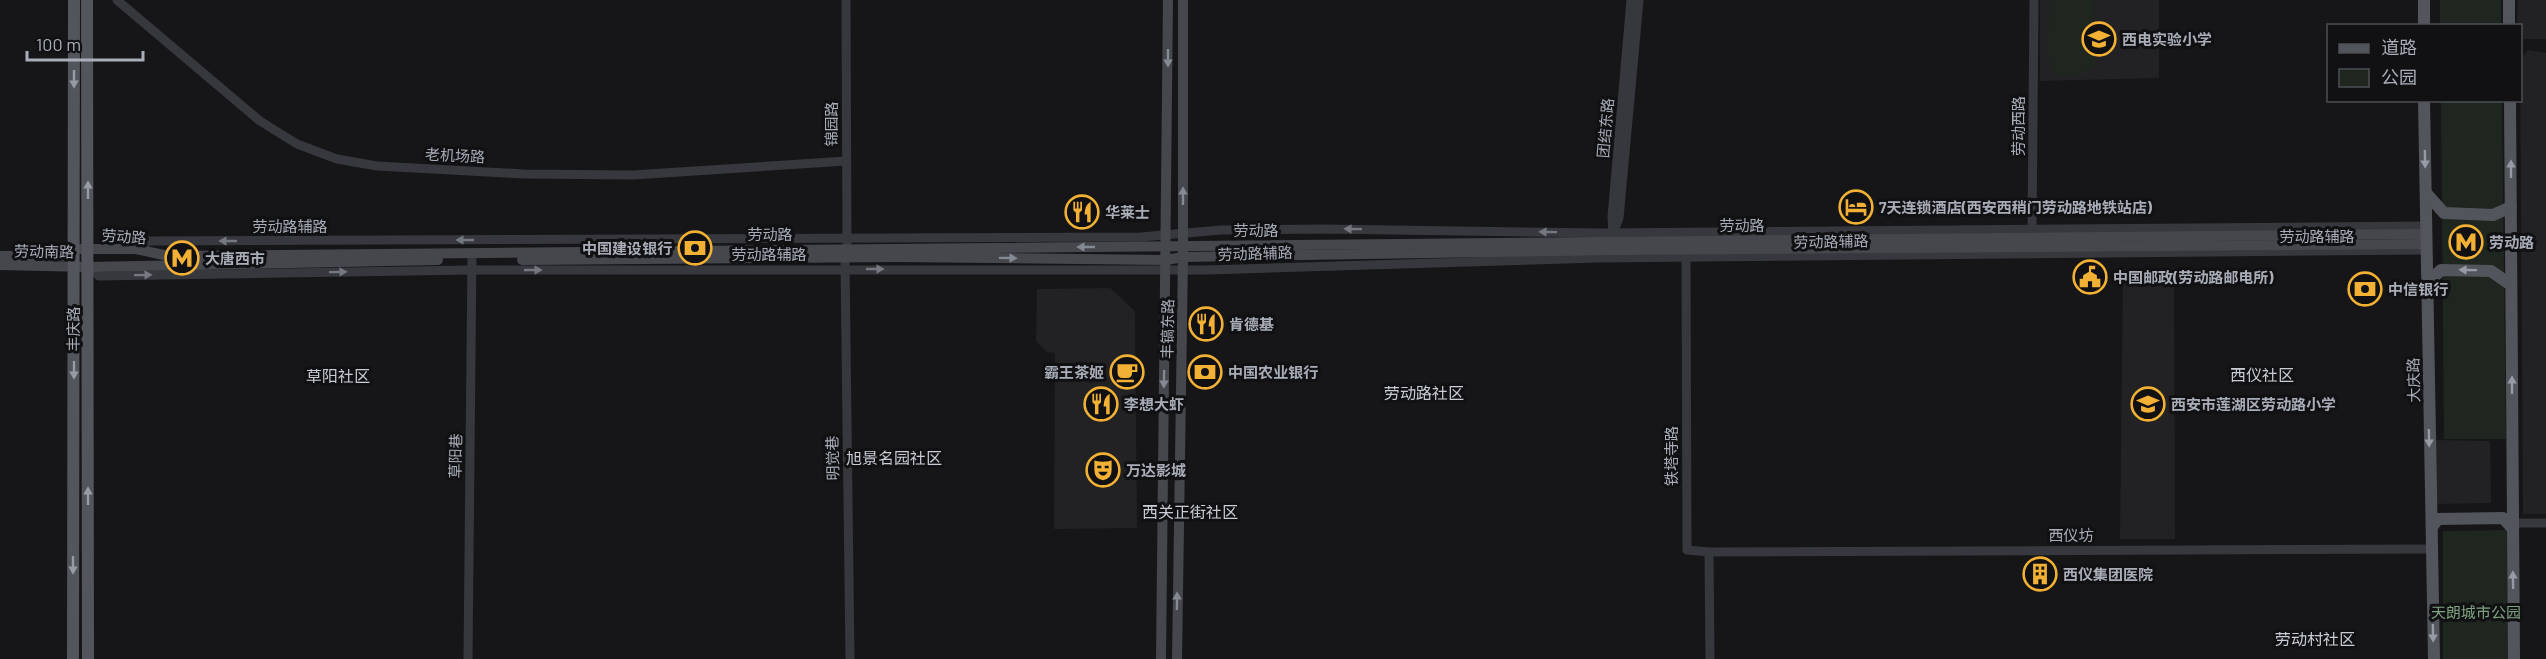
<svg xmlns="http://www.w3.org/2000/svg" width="2546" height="659" viewBox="0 0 2546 659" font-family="Barlow,'Noto Sans SC',sans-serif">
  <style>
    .built { fill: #222225 }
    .green { fill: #1e261f }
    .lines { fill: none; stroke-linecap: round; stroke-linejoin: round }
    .tertiary { stroke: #37383d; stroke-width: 9 }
    .secondary { stroke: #45474d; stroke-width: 10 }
    .primary { stroke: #53555c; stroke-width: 12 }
    .oneway { fill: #858993 }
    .oneway2 { fill: #979ba6 }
    .oneway3 { fill: #757881 }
    .labels { text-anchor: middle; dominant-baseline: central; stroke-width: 6; stroke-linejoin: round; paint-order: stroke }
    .poi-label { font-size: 15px; font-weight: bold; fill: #a8adb8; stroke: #111113; text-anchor: start }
    .street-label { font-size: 15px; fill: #a8adb8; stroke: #111113 }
    .park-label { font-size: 15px; fill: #7fa381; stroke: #111113 }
    .neighbourhood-label { font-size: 16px; fill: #c9ccd4; stroke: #111113 }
  </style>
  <rect width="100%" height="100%" fill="#161618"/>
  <g class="built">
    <path d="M2040,0H2159V78L2040,81Z"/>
    <path d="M2518,0H2546V39H2521L2520,26L2517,25Z"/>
    <path d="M2528,50L2546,53V514H2523L2520,60Z"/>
    <path d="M2174,268L2175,539H2120L2123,269Z"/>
    <path d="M1110,288L1135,311L1137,528L1054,529L1055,353L1047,352L1036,341L1037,289Z"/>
    <path d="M2434,440L2490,441L2491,503L2435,504Z"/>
  </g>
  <g class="green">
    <path d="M2049,0H2093L2095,66C2079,78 2072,77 2053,73L2047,54Z"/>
    <rect x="2440" y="0" width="61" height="25"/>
    <path d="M2441,101H2502L2506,439H2444Z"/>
    <path d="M2509,530L2510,659H2443V531Z"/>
  </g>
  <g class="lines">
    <g class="tertiary">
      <path d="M117,0L260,121L297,144L337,159L377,166L524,174L633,175L846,161"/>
      <path d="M846,0L847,243"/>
      <path d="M1614,231L1619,218L1639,0"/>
      <path d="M2032,235L2034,0"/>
      <path d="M1613,237L1612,217L1631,0"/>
      <path d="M136,249L149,241L1141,237L1221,230L1324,229L1600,233L2425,226"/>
      <path d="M1686,254L1687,550L1709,552L2432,549"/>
      <path d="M845,262L850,659"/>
      <path d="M88,267L99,276L472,270H1208L1598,258L2425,250"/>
      <path d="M2513,523H2546"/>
      <path d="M1709,552L1710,659"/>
      <path d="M468,659L472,253"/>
    </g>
    <g class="secondary">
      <path d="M0,256H63L74,249H136L168,256L2425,234"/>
      <path d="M522,260L899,257L1166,260L1183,257L1613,250L2425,244"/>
      <path d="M0,265L88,267L438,260"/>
      <path d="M1161,659L1168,0"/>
      <path d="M1177,659L1183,257V0"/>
    </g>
    <g class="primary">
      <path d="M87,0L88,659"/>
      <path d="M2424,0V26"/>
      <path d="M2509,0V26"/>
      <path d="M2424,100L2434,659"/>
      <path d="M2510,100L2514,659"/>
      <path d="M2426,193L2444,213L2493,215L2511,207"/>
      <path d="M2426,284L2441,270L2491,271L2511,285"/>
      <path d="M2432,527L2438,519L2503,518L2513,529"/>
      <path d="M73,659L74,0"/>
    </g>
  </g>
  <defs><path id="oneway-solid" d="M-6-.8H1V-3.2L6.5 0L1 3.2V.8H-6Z" transform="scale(1.5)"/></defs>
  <g class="oneway">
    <use href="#oneway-solid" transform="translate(1168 58) rotate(90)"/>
    <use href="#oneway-solid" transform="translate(1183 196) rotate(-90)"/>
    <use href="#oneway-solid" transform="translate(1086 247) rotate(180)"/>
    <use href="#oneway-solid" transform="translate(1008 258) rotate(1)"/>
    <use href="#oneway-solid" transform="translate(1164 379) rotate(91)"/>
    <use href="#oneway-solid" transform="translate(1177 601) rotate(-89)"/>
  </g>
  <g class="oneway2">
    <use href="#oneway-solid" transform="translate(74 79) rotate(90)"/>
    <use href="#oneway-solid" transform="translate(2425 159) rotate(89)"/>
    <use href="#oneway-solid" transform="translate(2511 169) rotate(-90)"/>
    <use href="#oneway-solid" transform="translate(88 190) rotate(-90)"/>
    <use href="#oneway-solid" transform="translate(2468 270) rotate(-179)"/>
    <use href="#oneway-solid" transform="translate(74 370) rotate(90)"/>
    <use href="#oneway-solid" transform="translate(2512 385) rotate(-90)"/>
    <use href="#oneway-solid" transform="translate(2429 438) rotate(89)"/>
    <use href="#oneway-solid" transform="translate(88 496) rotate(-90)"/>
    <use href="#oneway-solid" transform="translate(73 565) rotate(90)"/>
    <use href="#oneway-solid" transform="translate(2513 580) rotate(-91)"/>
    <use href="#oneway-solid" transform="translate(2433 633) rotate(89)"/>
  </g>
  <g class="oneway3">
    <use href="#oneway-solid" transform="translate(1353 229) rotate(-179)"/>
    <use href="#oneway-solid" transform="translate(1548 232) rotate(-179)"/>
    <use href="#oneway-solid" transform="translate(465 240) rotate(180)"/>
    <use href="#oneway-solid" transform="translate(228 241) rotate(180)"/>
    <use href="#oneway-solid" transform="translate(875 269)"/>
    <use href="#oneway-solid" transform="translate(533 270)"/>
    <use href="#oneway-solid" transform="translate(338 272) rotate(-1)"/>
    <use href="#oneway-solid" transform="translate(143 275) rotate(-1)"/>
  </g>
  <defs>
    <g id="school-ring" transform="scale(1.725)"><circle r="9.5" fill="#111113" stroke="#f2b134" stroke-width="1.5"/><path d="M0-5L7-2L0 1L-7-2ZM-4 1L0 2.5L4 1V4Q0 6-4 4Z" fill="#f2b134"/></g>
    <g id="hotel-ring" transform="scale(1.725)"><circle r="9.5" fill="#111113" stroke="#f2b134" stroke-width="1.5"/><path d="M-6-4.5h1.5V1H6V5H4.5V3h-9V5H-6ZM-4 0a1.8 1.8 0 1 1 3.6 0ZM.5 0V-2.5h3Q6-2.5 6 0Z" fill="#f2b134"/></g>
    <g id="restaurant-ring" transform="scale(1.725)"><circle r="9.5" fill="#111113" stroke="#f2b134" stroke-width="1.5"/><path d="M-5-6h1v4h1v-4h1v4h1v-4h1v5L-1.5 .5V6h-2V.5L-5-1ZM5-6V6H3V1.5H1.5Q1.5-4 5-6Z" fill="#f2b134"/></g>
    <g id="metro-ring" transform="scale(1.725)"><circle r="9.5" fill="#111113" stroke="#f2b134" stroke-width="1.5"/><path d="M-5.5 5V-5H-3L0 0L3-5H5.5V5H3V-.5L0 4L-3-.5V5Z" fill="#f2b134"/></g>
    <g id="bank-ring" transform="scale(1.725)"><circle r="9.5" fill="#111113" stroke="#f2b134" stroke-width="1.5"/><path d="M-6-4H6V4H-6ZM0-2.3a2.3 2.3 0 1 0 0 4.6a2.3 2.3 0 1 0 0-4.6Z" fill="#f2b134"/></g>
    <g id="civic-ring" transform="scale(1.725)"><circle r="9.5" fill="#111113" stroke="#f2b134" stroke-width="1.5"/><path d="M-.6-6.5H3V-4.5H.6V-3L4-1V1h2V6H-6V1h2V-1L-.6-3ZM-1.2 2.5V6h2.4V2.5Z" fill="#f2b134"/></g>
    <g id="cafe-ring" transform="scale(1.725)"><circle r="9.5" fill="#111113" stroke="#f2b134" stroke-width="1.5"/><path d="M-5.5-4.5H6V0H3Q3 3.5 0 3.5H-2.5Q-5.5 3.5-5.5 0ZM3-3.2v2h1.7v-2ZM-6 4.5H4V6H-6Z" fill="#f2b134"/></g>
    <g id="theatre-ring" transform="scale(1.725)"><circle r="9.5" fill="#111113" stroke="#f2b134" stroke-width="1.5"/><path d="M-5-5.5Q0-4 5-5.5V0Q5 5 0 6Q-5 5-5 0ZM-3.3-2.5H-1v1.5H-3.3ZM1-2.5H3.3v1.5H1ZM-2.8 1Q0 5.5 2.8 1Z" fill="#f2b134"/></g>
    <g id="building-ring" transform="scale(1.725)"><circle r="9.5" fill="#111113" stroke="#f2b134" stroke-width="1.5"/><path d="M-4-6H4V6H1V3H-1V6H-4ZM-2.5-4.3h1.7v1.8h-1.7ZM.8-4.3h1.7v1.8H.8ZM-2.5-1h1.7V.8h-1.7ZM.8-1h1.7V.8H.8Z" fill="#f2b134"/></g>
  </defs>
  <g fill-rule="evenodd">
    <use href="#school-ring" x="2099" y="39"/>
    <use href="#hotel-ring" x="1856" y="207"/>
    <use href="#restaurant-ring" x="1082" y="212"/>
    <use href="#metro-ring" x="2466" y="242"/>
    <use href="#bank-ring" x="695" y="248"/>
    <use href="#metro-ring" x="182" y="258"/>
    <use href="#civic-ring" x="2090" y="277"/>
    <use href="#bank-ring" x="2365" y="289"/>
    <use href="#restaurant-ring" x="1206" y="324"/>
    <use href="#cafe-ring" x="1127" y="372"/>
    <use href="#bank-ring" x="1205" y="372"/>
    <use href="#restaurant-ring" x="1101" y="404"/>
    <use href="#school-ring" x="2148" y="404"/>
    <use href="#theatre-ring" x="1103" y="470"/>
    <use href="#building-ring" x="2040" y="574"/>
  </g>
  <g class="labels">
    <g class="poi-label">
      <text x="2122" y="39">西电实验小学</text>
      <text x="1879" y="207">7天连锁酒店(西安西稍门劳动路地铁站店)</text>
      <text x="1105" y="212">华莱士</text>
      <text x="2489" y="242">劳动路</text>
      <text x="672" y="248" text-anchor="end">中国建设银行</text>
      <text x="205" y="258">大唐西市</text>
      <text x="2113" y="277">中国邮政(劳动路邮电所)</text>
      <text x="2388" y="289">中信银行</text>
      <text x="1229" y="324">肯德基</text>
      <text x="1104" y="372" text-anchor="end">霸王茶姬</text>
      <text x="1228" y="372">中国农业银行</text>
      <text x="1124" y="404">李想大虾</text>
      <text x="2171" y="404">西安市莲湖区劳动路小学</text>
      <text x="1126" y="470">万达影城</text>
      <text x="2063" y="574">西仪集团医院</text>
    </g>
    <g class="street-label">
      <text transform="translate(831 124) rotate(-90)">锦园路</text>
      <text transform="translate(2018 126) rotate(-90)">劳动西路</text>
      <text transform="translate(1605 128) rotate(-85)">团结东路</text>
      <text transform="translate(455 155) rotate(3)">老机场路</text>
      <text x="1742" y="225">劳动路</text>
      <text x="290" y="226">劳动路辅路</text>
      <text x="1256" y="230">劳动路</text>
      <text x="770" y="234">劳动路</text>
      <text transform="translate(124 236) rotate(4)">劳动路</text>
      <text x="2317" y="236">劳动路辅路</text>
      <text transform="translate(1831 241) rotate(-1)">劳动路辅路</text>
      <text transform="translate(44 251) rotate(1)">劳动南路</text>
      <text transform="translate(1255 253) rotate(-2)">劳动路辅路</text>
      <text x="769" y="254">劳动路辅路</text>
      <text transform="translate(73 329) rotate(-90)">丰庆路</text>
      <text transform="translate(1167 329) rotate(-89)">丰镐东路</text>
      <text transform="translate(2413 380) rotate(-91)">大庆路</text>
      <text transform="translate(455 456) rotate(-89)">草阳巷</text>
      <text transform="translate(1671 456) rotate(-90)">铁塔寺路</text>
      <text transform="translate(832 458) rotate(-91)">明觉巷</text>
      <text x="2071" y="535">西仪坊</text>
    </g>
    <g class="park-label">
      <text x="2476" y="612">天朗城市公园</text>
    </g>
    <g class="neighbourhood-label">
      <text x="2262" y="374">西仪社区</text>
      <text x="338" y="375">草阳社区</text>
      <text x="1424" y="392">劳动路社区</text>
      <text x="894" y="457">旭景名园社区</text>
      <text x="1190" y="511">西关正街社区</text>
      <text x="2315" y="638">劳动村社区</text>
    </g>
  </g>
  <rect x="2327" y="24" width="195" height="78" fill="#111113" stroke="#4d4f55" stroke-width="1.5"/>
  <rect x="2339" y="44" width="30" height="9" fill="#53555c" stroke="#4d4f55" stroke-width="1.5"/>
  <text x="2381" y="54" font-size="18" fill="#a8adb8">道路</text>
  <rect x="2339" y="69" width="30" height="18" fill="#1e261f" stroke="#4d4f55" stroke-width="1.5"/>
  <text x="2381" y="84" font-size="18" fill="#a8adb8">公园</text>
  <path d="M27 51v9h116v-9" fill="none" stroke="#a8adb8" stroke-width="3"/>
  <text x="36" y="51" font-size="18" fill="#a8adb8" stroke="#111113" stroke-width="4.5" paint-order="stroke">100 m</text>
</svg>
